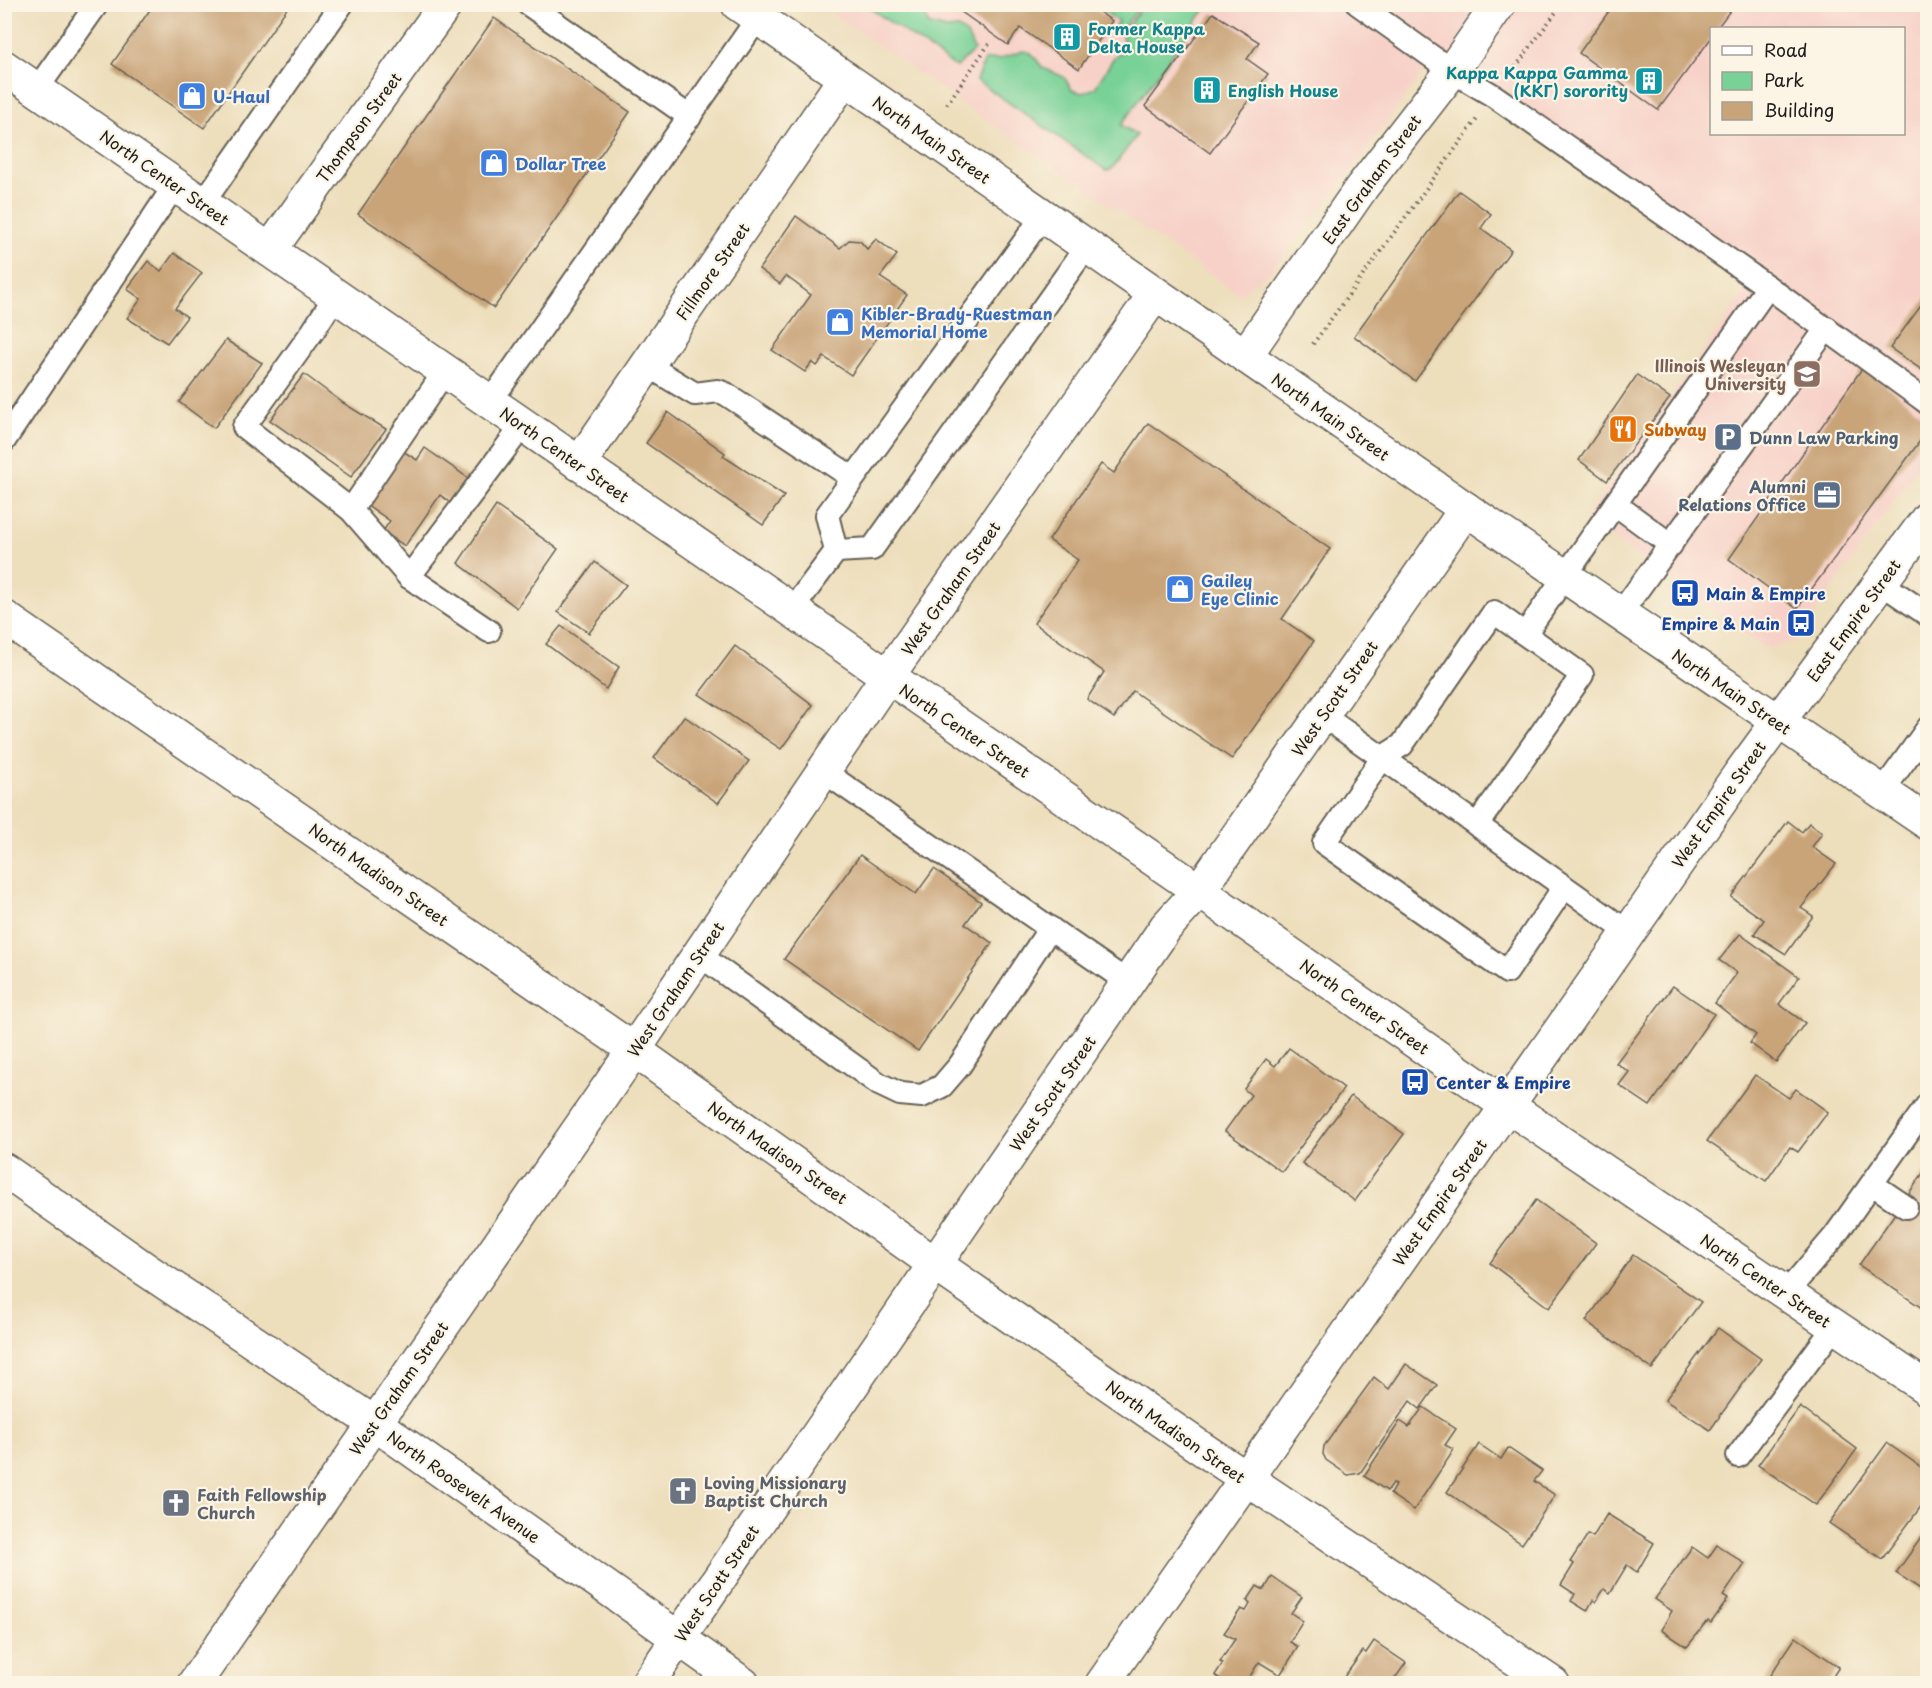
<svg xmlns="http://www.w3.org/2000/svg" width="1932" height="1688" viewBox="0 0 1932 1688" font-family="'Playpen Sans',sans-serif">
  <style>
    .built { fill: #f7d1c8; fill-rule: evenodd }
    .green { fill: #78d197; stroke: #4a765a; stroke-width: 1.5 }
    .building { fill: #c9a479 }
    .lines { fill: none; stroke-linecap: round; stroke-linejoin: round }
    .lane-casing { stroke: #656054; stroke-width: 26 }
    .street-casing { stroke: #656054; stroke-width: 36 }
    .primary-casing { stroke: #656054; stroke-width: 36 }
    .path { stroke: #656054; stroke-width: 4; stroke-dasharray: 1.5 4.5; stroke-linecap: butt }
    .lane { stroke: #fff; stroke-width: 22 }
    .street { stroke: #fff; stroke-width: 33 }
    .primary { stroke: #fff; stroke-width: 33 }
    .labels { text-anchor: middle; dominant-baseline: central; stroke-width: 4.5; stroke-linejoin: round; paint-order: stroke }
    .culture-label { font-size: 16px; font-weight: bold; fill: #0d838f; stroke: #fcf5e5; text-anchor: start }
    .shop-label { font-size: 16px; font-weight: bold; fill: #366cbe; stroke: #fcf5e5; text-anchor: start }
    .street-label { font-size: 16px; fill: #1c1c1c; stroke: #fcf5e5 }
    .education-label { font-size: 16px; font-weight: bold; fill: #785e54; stroke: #fcf5e5; text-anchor: end }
    .food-label { font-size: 16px; font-weight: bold; fill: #c56008; stroke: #fcf5e5; text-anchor: start }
    .service-label { font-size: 16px; font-weight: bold; fill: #4e5e75; stroke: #fcf5e5; text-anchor: start }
    .transit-label { font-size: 16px; font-weight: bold; fill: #164399; stroke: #fcf5e5; text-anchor: start }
    .worship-label { font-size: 16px; font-weight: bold; fill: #5b616d; stroke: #fcf5e5; text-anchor: start }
  </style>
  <rect width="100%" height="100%" fill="#fcf5e5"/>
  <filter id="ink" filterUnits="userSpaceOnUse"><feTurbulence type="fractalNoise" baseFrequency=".0167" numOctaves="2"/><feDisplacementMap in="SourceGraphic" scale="12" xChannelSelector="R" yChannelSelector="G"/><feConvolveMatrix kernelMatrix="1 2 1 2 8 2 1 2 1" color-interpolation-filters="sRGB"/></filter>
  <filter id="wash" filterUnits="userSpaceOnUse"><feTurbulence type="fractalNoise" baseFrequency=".008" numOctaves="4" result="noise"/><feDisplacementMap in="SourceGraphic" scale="24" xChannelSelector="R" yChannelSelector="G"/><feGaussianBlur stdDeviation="1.35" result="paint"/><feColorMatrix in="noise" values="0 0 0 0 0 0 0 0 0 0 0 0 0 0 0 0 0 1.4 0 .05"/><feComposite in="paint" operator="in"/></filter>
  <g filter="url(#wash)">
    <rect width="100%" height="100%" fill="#eddebc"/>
    <path class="built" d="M820,5H1927V455L1794,642L1765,648L1585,519L1746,290L1433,59L1345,179L1269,273L1239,294ZM1712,28H1904V134H1712Z"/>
    <g class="green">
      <path d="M865,5H942L940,7L932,8L926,16L928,24L946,29L958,28L967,34L974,50L956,67Z"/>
      <path d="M1094,5H1140L1119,34L1113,29L1118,21Z"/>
      <path d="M1143,5H1208L1121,125L1137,135L1114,166L1109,170H1106L976,80L985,60L999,59L1023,51L1031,53L1043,68L1064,77L1072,90L1083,93L1095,88L1114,57L1125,50L1122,35Z"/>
    </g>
    <g id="blocks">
      <g class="building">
        <path d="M154,4H290L204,128L112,64Z"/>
        <path d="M950,4H1088L1112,21L1079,69L1020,28L1008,45Z"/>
        <path d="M1614,4H1735L1717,28H1712V37L1658,110L1579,53Z"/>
        <path d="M1213,13L1259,42L1247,59L1268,74L1210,153L1145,106Z"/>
        <path d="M494,18L630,112L494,308L358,214Z"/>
        <path d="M1459,191L1491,214L1481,228L1511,250L1415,381L1354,336Z"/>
        <path d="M796,216L840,248L849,240L860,241L867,249L876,239L897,255L880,277L907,295L851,375L824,357L817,366L812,362L805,372L772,350L811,295L786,276L780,284L759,269Z"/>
        <path d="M174,253L202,273L175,308L187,317L167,343L127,318L141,299L127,289L148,261L161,271Z"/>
        <path d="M1928,296V374L1890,348Z"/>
        <path d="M226,340L262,363L214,428L179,402Z"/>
        <path d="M1863,367L1928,419V430L1797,609L1729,559Z"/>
        <path d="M304,374L343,403L386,429L351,477L270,420Z"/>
        <path d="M1637,375L1670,398L1607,481L1579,460Z"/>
        <path d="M668,412L725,453L723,456L784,496L763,525L646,443Z"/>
        <path d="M1148,423L1330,549L1282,619L1314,641L1232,759L1133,691L1114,718L1087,699L1104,672L1034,623L1078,560L1049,540L1101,464L1114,473Z"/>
        <path d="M425,448L471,480L454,505L440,495L405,546L383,531L390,521L366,504L403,451L417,460Z"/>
        <path d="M496,506L558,549L517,608L458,563Z"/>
        <path d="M595,562L626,585L589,633L558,612Z"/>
        <path d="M561,626L619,667L606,689L546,644Z"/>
        <path d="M735,646L813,705L781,749L699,694Z"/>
        <path d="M684,716L749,761L718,803L654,758Z"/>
        <path d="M1788,821L1802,832L1809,823L1822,833L1812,847L1836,864L1801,908L1813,916L1786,954L1754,934L1764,920L1731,897Z"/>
        <path d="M860,855L916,894L934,869L981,902L965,924L992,943L918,1051L784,959Z"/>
        <path d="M1740,934L1799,977L1779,1004L1805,1023L1776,1062L1750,1043L1756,1035L1715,1003L1737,973L1719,960Z"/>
        <path d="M1673,986L1714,1014L1650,1106L1619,1085L1629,1072L1616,1063Z"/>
        <path d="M1289,1048L1344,1088L1282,1172L1225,1131L1251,1095L1244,1089L1266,1059L1275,1066Z"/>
        <path d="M1755,1075L1789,1098L1796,1089L1828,1112L1798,1152L1790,1147L1766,1181L1707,1141Z"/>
        <path d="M1351,1096L1404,1134L1355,1201L1302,1163Z"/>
        <path d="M1928,1166V1312L1859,1265Z"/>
        <path d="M1536,1200L1596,1243L1549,1308L1490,1263Z"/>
        <path d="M1633,1255L1701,1302L1652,1369L1586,1321Z"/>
        <path d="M1718,1328L1761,1359L1710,1430L1665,1400Z"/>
        <path d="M1406,1364L1437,1385L1420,1409L1410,1401L1360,1473L1348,1475L1326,1460L1323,1454L1324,1446L1374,1377L1389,1389Z"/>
        <path d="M1423,1407L1456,1429L1445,1445L1453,1449L1450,1456L1414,1510L1390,1494L1396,1484L1393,1483L1387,1491L1364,1476L1400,1421L1409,1427Z"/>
        <path d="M1800,1407L1857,1449L1816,1505L1758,1465Z"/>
        <path d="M1887,1443L1928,1472V1497L1882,1559L1829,1523Z"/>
        <path d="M1479,1444L1501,1459L1508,1448L1542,1471L1534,1481L1555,1495L1522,1544L1447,1492Z"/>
        <path d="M1607,1514L1654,1543L1637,1572L1627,1565L1610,1593L1604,1589L1596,1602L1593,1600L1587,1611L1571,1601L1575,1594L1561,1585L1574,1564L1570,1562L1588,1534L1593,1537Z"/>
        <path d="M1928,1528V1594L1896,1573Z"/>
        <path d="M1717,1545L1745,1564L1723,1596L1728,1599L1711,1623L1708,1621L1687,1647L1661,1630L1672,1611L1655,1599L1692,1547L1708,1558Z"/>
        <path d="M1272,1577L1302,1597L1291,1613L1303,1621L1290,1642L1298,1647L1280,1675L1259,1662L1245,1684H1227L1215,1675L1223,1663L1220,1662L1235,1639L1224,1633L1241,1609L1246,1611L1250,1604L1247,1601L1257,1586L1264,1590Z"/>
        <path d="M1796,1637L1839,1667L1828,1684H1764Z"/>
        <path d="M1374,1641L1406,1663L1391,1684H1339L1363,1651L1366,1653Z"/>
      </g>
    </g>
  </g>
  <g filter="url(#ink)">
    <use href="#blocks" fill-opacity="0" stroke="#656054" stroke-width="1.5"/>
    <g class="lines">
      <g class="lane-casing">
        <g id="lane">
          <path d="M528,4L690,117"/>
          <path d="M1358,4L1452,71L1494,96L1768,287L1928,403"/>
          <path d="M37,89L97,4"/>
          <path d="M203,203L342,4"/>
          <path d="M336,295L313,331L244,427L351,510L409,577"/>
          <path d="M647,365L695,394L718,391L726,394L853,478"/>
          <path d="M490,402L758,18"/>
          <path d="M4,441L175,185"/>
          <path d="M351,510L445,371"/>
          <path d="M1671,545L1615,504L1768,287"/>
          <path d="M836,551L872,549L1087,246"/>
          <path d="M1881,583L1928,615"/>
          <path d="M791,611L836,551L827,515L1043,216"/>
          <path d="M1620,614L1827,328"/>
          <path d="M489,631L409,577L523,425"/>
          <path d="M1525,634L1615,504"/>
          <path d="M1322,715L1628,932"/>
          <path d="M823,771L1129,983"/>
          <path d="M1882,792L1928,728"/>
          <path d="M1477,825L1582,675L1494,612L1402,745L1383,757L1324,843L1507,972L1564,887"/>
          <path d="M698,954L879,1084L900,1094L922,1096L942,1086L960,1065L1050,928"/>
          <path d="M1872,1184L1906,1207"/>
          <path d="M1786,1293L1834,1237L1928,1104"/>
          <path d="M1738,1456L1835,1326"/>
        </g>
      </g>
      <g class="street-casing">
        <g id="street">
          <path d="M270,250L446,4"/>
          <path d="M1245,356L1362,187L1452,71L1499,4"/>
          <path d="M579,464L845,78"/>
          <path d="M4,617L634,1050L935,1264L1201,1448L1553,1684"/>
          <path d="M4,1170L145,1269L374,1423L743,1684"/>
          <path d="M194,1684L634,1050L887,677L1155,294"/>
          <path d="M647,1684L1166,927L1199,891L1466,509"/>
        </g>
      </g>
      <g class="primary-casing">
        <g id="primary">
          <path d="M738,4L1466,509L1928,823"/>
          <path d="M4,67L1227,910L1506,1105L1928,1389"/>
          <path d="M1102,1684L1739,775L1928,518"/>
        </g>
      </g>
      <g class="path">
        <path d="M1512,72L1562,4"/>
        <path d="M947,104L991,41"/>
        <path d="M1313,344L1477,119"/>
      </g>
      <use href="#lane" class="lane"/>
      <use href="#street" class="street"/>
      <use href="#primary" class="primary"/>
    </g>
  </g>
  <defs>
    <g id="building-square" transform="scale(1.5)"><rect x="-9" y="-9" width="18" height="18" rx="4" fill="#0f9aa8" stroke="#fcf5e5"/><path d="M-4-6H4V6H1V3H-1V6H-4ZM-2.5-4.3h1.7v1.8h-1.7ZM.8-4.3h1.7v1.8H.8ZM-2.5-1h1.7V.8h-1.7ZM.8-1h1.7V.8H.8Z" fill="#fff"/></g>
    <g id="shop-square" transform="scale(1.5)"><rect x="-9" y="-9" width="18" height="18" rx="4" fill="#3f7fe0" stroke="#fcf5e5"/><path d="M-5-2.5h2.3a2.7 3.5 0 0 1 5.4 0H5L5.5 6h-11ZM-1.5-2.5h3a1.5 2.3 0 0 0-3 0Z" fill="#fff"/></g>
    <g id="university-square" transform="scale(1.5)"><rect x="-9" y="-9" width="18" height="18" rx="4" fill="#8d6e63" stroke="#fcf5e5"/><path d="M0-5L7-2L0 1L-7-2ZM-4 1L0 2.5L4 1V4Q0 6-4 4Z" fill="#fff"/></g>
    <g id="restaurant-square" transform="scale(1.5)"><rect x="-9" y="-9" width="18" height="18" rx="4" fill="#e8710a" stroke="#fcf5e5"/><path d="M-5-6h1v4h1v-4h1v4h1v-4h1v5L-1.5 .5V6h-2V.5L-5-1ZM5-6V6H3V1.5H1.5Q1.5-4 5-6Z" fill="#fff"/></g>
    <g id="parking-square" transform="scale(1.5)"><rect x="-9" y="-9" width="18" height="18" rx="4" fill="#5c6f8a" stroke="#fcf5e5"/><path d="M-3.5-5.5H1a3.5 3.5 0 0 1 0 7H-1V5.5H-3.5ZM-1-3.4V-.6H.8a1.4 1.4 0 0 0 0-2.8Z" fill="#fff"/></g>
    <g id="office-square" transform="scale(1.5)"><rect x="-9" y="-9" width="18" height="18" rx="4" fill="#5c6f8a" stroke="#fcf5e5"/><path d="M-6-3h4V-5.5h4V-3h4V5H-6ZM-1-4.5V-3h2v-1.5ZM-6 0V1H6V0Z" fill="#fff"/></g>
    <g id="bus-square" transform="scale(1.5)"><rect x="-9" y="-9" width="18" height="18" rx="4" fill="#1a4fb4" stroke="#fcf5e5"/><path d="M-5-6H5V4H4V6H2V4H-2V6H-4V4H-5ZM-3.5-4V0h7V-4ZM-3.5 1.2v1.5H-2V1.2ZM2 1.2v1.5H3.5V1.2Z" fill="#fff"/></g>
    <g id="church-square" transform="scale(1.5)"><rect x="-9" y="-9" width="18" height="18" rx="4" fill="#6b7280" stroke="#fcf5e5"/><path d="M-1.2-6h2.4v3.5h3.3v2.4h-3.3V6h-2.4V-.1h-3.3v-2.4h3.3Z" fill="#fff"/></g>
  </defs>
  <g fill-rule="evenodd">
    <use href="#building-square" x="1067" y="37"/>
    <use href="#building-square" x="1649" y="81"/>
    <use href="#building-square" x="1207" y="90"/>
    <use href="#shop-square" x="192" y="96"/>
    <use href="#shop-square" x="494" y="163"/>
    <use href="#shop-square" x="840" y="322"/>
    <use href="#university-square" x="1807" y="374"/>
    <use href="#restaurant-square" x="1623" y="429"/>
    <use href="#parking-square" x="1728" y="437"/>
    <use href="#office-square" x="1827" y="495"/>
    <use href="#shop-square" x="1180" y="589"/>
    <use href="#bus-square" x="1685" y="593"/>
    <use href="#bus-square" x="1801" y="623"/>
    <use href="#bus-square" x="1415" y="1082"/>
    <use href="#church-square" x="683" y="1491"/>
    <use href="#church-square" x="176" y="1503"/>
  </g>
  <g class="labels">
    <g class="culture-label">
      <text x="1088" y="28">Former Kappa<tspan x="1088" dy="18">Delta House</tspan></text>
      <text x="1628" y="72" text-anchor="end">Kappa Kappa Gamma<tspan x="1628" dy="18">(ΚΚΓ) sorority</tspan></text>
      <text x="1228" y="90">English House</text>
    </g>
    <g class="shop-label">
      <text x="213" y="96">U-Haul</text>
      <text x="515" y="163">Dollar Tree</text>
      <text x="861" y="313">Kibler-Brady-Ruestman<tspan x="861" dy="18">Memorial Home</tspan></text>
      <text x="1201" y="580">Gailey<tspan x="1201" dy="18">Eye Clinic</tspan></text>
    </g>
    <g class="street-label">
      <text transform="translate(358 127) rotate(-54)">Thompson Street</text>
      <text transform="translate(932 139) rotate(35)">North Main Street</text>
      <text transform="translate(165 177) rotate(35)">North Center Street</text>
      <text transform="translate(1371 179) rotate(-54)">East Graham Street</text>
      <text transform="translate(712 271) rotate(-55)">Fillmore Street</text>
      <text transform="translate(1331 416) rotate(35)">North Main Street</text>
      <text transform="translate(565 454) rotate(35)">North Center Street</text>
      <text transform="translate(950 588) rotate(-55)">West Graham Street</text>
      <text transform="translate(1853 620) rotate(-54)">East Empire Street</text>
      <text transform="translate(1732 691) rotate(34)">North Main Street</text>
      <text transform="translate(1334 698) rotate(-55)">West Scott Street</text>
      <text transform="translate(965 730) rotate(34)">North Center Street</text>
      <text transform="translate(1718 804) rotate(-55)">West Empire Street</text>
      <text transform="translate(379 874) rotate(35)">North Madison Street</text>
      <text transform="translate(675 989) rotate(-56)">West Graham Street</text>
      <text transform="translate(1365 1006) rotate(35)">North Center Street</text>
      <text transform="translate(1052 1093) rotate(-55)">West Scott Street</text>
      <text transform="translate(778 1152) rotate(35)">North Madison Street</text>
      <text transform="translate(1439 1202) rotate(-55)">West Empire Street</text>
      <text transform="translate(1766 1280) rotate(34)">North Center Street</text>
      <text transform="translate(398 1388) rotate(-55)">West Graham Street</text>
      <text transform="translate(1176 1431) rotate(35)">North Madison Street</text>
      <text transform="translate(464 1486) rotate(35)">North Roosevelt Avenue</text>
      <text transform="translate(716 1583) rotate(-56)">West Scott Street</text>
    </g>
    <g class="education-label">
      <text x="1786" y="365">Illinois Wesleyan<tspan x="1786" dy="18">University</tspan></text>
    </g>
    <g class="food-label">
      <text x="1644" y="429">Subway</text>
    </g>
    <g class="service-label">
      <text x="1749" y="437">Dunn Law Parking</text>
      <text x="1806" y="486" text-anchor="end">Alumni<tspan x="1806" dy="18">Relations Office</tspan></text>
    </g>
    <g class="transit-label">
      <text x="1706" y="593">Main &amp; Empire</text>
      <text x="1780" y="623" text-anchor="end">Empire &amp; Main</text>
      <text x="1436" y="1082">Center &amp; Empire</text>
    </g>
    <g class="worship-label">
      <text x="704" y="1482">Loving Missionary<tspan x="704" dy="18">Baptist Church</tspan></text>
      <text x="197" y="1494">Faith Fellowship<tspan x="197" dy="18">Church</tspan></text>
    </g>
  </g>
  <rect width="1932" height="1688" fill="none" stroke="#fcf5e5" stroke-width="24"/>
  <rect x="1710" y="27" width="195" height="108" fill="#fcf5e5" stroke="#a29e95" stroke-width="1.5"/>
  <rect x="1722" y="46" width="30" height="9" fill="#ffffff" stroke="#a29e95" stroke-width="1.5"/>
  <text x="1764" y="57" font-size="18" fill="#1c1c1c">Road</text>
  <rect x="1722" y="72" width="30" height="18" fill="#78d197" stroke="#a29e95" stroke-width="1.5"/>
  <text x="1764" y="87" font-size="18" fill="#1c1c1c">Park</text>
  <rect x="1722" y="102" width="30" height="18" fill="#c9a479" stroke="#a29e95" stroke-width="1.5"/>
  <text x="1764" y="117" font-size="18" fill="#1c1c1c">Building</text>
</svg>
